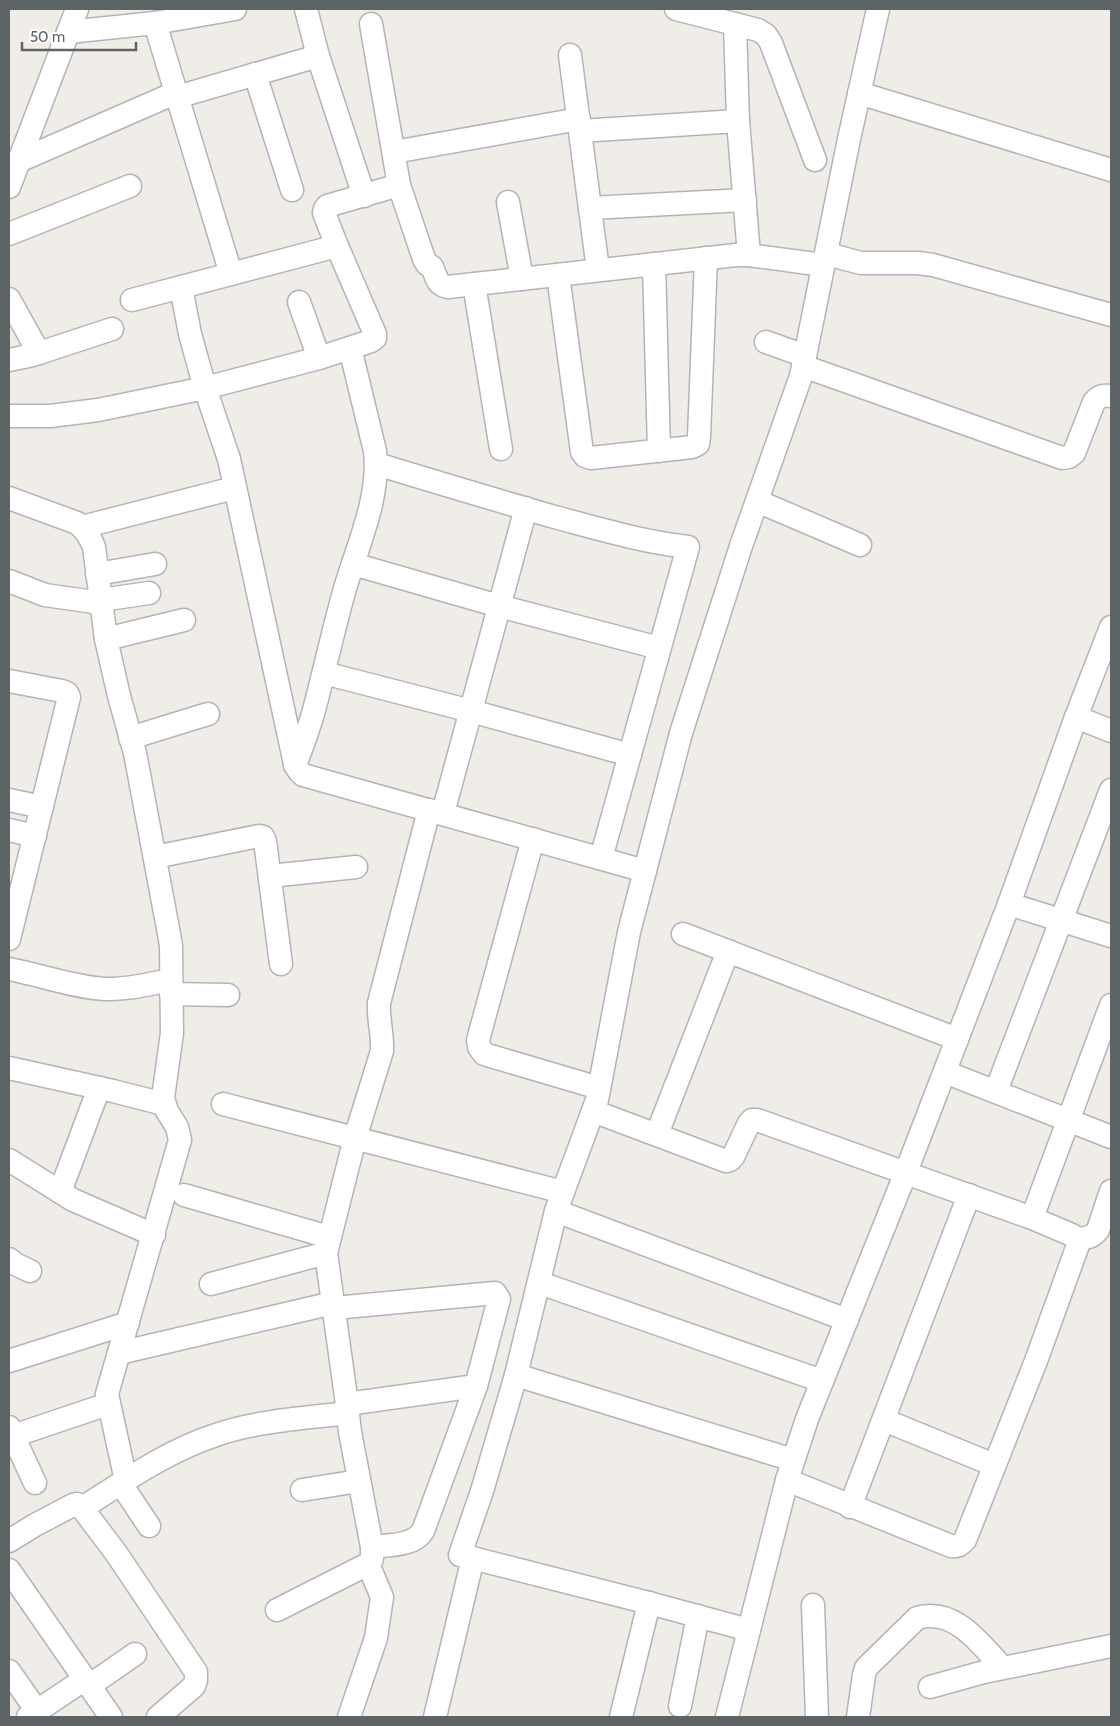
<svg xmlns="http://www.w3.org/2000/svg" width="1120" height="1726" viewBox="0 0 1120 1726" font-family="Cabin,sans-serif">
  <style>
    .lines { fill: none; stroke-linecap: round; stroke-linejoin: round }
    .minor-casing { stroke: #b2b5b8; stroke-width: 25 }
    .minor { stroke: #fff; stroke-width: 22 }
  </style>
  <rect width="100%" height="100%" fill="#f0ece7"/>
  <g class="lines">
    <g class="minor-casing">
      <g id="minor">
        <path d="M306,9L318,56L364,196"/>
        <path d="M676,9L758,30L766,35L771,43L815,160"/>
        <path d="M155,23L231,274"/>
        <path d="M371,24L399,185L424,259L427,264L432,267C437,277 436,285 448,287L736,255H749L823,265"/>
        <path d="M735,24L738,121L749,255"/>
        <path d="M68,32L155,23L235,9"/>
        <path d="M570,55L598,270"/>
        <path d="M255,74L292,190"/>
        <path d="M859,93L1111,170"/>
        <path d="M177,97L318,56"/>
        <path d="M580,131L738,121"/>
        <path d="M394,152L579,119"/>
        <path d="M19,161L175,93"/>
        <path d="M9,187L77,9"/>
        <path d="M508,202L522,279"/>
        <path d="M590,208L745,200"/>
        <path d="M9,234L130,186"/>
        <path d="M827,254L861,263H918L933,265L1111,315"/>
        <path d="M654,264L659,451"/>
        <path d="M558,275L582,452L585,456L591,458L692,447L698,444L699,437L706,258"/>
        <path d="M474,284L501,449"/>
        <path d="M181,287L190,334L205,388L229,459L295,764"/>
        <path d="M9,299L39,353"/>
        <path d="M132,300L337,246"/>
        <path d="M299,302L319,358"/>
        <path d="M766,342L805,356"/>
        <path d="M350,348L375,451C380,497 359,542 346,585C334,626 325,669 314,710C309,729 302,747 295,765L299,771L303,775L645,871"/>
        <path d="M9,360L33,355L112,329"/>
        <path d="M803,366L1062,458L1069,457L1074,453L1094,402C1099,396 1103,395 1111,396"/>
        <path d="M9,416H50L98,410L205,388L319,358L371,341L375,338V334L337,246L324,213L325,209L327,206L399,185"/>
        <path d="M377,464C435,482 493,499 551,516C596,528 642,542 688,547L601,858"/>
        <path d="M9,498L77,523C86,529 90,537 94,547L106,639L119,696L135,753L169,934L171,946L172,1033L163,1098L167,1111L177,1127L180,1140L107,1394L126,1481"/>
        <path d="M757,501L860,545"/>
        <path d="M82,527L234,488"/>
        <path d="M353,564L499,606L659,648"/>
        <path d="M97,574L155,564"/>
        <path d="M9,581L45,595L101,603"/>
        <path d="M101,600L149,593"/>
        <path d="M106,639L184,620"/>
        <path d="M324,673L471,711L630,755"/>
        <path d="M9,681L62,691L67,693L69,697L9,939"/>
        <path d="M1076,717L1111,731"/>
        <path d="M130,738L208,714"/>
        <path d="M9,800L42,807"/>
        <path d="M443,813L526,508"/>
        <path d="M9,830L35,836"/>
        <path d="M533,839L478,1040L479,1047L484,1054L599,1088"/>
        <path d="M155,857L259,836L263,837L265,841L281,964"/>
        <path d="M270,876L356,867"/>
        <path d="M1009,904L1111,936"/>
        <path d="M683,934L957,1039"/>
        <path d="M9,969C41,975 72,987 105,989C127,990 149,984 170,980"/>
        <path d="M171,994L228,995"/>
        <path d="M9,1068L113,1091L164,1104"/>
        <path d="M945,1072L1111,1137"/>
        <path d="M996,1091L1111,790"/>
        <path d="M223,1104L563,1192"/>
        <path d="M593,1111L726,1161L730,1160L733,1157L749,1123L752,1120H757L1032,1218L1072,1235L1077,1239L1078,1245L1036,1361L965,1540C960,1545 958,1547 951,1546L787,1480"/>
        <path d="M657,1134L728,951"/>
        <path d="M9,1160L73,1200L154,1235"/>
        <path d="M60,1192L99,1088"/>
        <path d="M184,1195L329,1237"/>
        <path d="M556,1211L847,1320"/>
        <path d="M1032,1218L1111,1005"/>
        <path d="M1077,1239C1086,1238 1092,1238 1098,1230L1111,1191"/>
        <path d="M9,1259L15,1264L30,1271"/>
        <path d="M540,1283L822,1381"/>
        <path d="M211,1284L326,1253"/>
        <path d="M334,1308L495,1293L499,1299L476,1386L423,1531C414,1546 388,1545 372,1547"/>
        <path d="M119,1353L333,1303"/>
        <path d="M9,1361L128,1323"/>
        <path d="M516,1375L793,1460"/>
        <path d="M347,1404L476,1386"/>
        <path d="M884,1420L994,1465"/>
        <path d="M9,1427L35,1483"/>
        <path d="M13,1436L108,1404"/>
        <path d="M121,1484L149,1526"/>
        <path d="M302,1490L359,1481"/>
        <path d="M850,1507L969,1195"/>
        <path d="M82,1508C125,1481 167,1451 216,1435C255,1421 306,1418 348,1413"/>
        <path d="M9,1541L35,1525L73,1505L77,1504L82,1508L116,1553L196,1672V1680L194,1686L158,1717"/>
        <path d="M9,1570L111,1717"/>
        <path d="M813,1605L817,1717"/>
        <path d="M277,1610L368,1564L372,1559V1547L350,1432L346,1397L326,1253L355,1138L382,1051C383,1035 378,1020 379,1003L429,810"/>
        <path d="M749,1630L649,1603L460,1555L482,1491L516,1375L556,1211L597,1100L629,932L681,733L741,546L801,376L849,139L878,9"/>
        <path d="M9,1671L37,1711"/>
        <path d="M89,1686L135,1654"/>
        <path d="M930,1687L984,1672L1111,1646"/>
        <path d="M680,1706L698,1616"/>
        <path d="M28,1717L85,1679"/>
        <path d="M349,1717L376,1638L382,1597L368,1564"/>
        <path d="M435,1717L473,1558"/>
        <path d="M621,1717L649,1603"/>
        <path d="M727,1717L787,1480L807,1419L906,1172L1009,904L1076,717L1111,627"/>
        <path d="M858,1717L864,1675L866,1668L917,1618C955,1607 980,1644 1003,1668"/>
      </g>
    </g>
    <use href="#minor" class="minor"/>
  </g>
  <rect width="1120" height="1726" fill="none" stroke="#5e6366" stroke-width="20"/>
  <path d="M22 42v8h114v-8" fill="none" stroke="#5e6366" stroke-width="2.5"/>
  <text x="30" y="42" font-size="15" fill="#5e6366" stroke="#ffffff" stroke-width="4" paint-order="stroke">50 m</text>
</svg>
